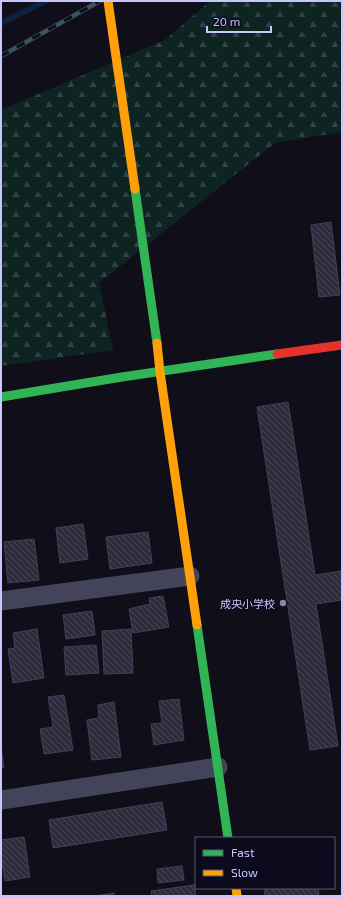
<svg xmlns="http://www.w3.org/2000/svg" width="343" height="897" viewBox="0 0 343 897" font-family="'Exo 2','Noto Sans JP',sans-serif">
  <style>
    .forest { fill: url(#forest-firs) }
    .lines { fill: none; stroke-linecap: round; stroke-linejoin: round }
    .stream { stroke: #0b213e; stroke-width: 6 }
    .building { fill: url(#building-back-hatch); stroke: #424058 }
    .street { stroke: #43445a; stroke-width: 19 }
    .fast { stroke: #30b455; stroke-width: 9 }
    .slow { stroke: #ff9f0a; stroke-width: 9 }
    .jam { stroke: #e5322d; stroke-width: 9 }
    .rail-casing { stroke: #3c5462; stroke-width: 4.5 }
    .rail { stroke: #0c0b1d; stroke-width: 3; stroke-dasharray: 9; stroke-linecap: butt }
    .poi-dot { fill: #8886ae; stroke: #0c0b1d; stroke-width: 1.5 }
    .labels { text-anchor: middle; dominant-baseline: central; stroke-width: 3; stroke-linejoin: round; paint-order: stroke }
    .poi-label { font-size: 11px; fill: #c9c6ff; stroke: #0c0b1d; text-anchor: end }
  </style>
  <defs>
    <pattern id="forest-firs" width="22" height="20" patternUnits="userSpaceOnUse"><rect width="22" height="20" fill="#0e2423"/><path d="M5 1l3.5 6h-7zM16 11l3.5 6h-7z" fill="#304244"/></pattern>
    <pattern id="building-back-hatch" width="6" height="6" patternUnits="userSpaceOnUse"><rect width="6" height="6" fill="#2d2b3c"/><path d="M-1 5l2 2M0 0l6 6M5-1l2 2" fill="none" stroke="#4a4859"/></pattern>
  </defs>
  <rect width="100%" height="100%" fill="#100f19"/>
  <path class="forest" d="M210,1H342V132L275,143L99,283L113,350L1,366V110L165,40Z"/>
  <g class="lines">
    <path class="stream" d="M1,23L46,1"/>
  </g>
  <g class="building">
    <path d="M331,222L340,295L319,297L311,225Z"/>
    <path d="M288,402L315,575L342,571V600L316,604L338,746L310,750L257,407Z"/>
    <path d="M83,524L88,559L60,563L56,528Z"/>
    <path d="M148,532L152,563L110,569L106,537Z"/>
    <path d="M34,539L39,580L8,583L4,542Z"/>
    <path d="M163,596L169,627L133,633L129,609L150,604L149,598Z"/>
    <path d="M92,611L95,635L66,639L63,615Z"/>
    <path d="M37,629L44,678L13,683L8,649L15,648L13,633Z"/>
    <path d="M131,629L133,673L104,674L102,631Z"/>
    <path d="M96,645L99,673L66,675L64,647Z"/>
    <path d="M64,695L73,750L44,754L40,729L53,727L48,697Z"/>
    <path d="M179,699L184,740L154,745L151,724L162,723L159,701Z"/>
    <path d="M114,702L121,757L92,760L87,720L99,718L98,705Z"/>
    <path d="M1,746L4,767L1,768Z"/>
    <path d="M162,802L167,830L53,848L49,820Z"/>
    <path d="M24,837L30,877L5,881L1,855V840Z"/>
    <path d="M182,866L184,880L158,883L157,869Z"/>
    <path d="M194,885L196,896H152L151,891Z"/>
    <path d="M264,888H318L319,896H265Z"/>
    <path d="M114,893L115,896H95Z"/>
  </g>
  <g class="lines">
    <g class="street">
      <path d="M1,601L190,576"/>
      <path d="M1,800L218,767"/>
    </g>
    <g class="fast">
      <path d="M135,189L157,343"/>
      <path d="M1,397L122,377L277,354"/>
      <path d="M197,625L228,838"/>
    </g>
    <g class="slow">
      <path d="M108,1L135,189"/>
      <path d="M157,343L160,372L197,625"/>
      <path d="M236,888L237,896"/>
    </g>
    <path class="jam" d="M277,354L342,345"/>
    <g class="rail-casing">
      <path id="rail" d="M1,56L100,1"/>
    </g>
    <use href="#rail" class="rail"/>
  </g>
  <circle class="poi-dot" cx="283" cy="603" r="4"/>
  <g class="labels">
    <g class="poi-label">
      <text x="275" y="603">成央小学校</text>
    </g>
  </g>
  <rect width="343" height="897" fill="none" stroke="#c9c6ff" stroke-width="4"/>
  <rect x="195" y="837" width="140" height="52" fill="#0c0b1d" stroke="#585677"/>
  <rect x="203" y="850" width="20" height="6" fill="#30b455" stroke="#585677"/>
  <text x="231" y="857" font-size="12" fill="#c9c6ff">Fast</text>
  <rect x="203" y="870" width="20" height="6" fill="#ff9f0a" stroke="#585677"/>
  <text x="231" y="877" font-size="12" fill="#c9c6ff">Slow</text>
  <path d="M207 26v6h64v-6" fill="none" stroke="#c9c6ff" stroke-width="2"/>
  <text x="213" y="26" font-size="12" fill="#c9c6ff" stroke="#0c0b1d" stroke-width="3" paint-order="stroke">20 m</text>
</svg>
